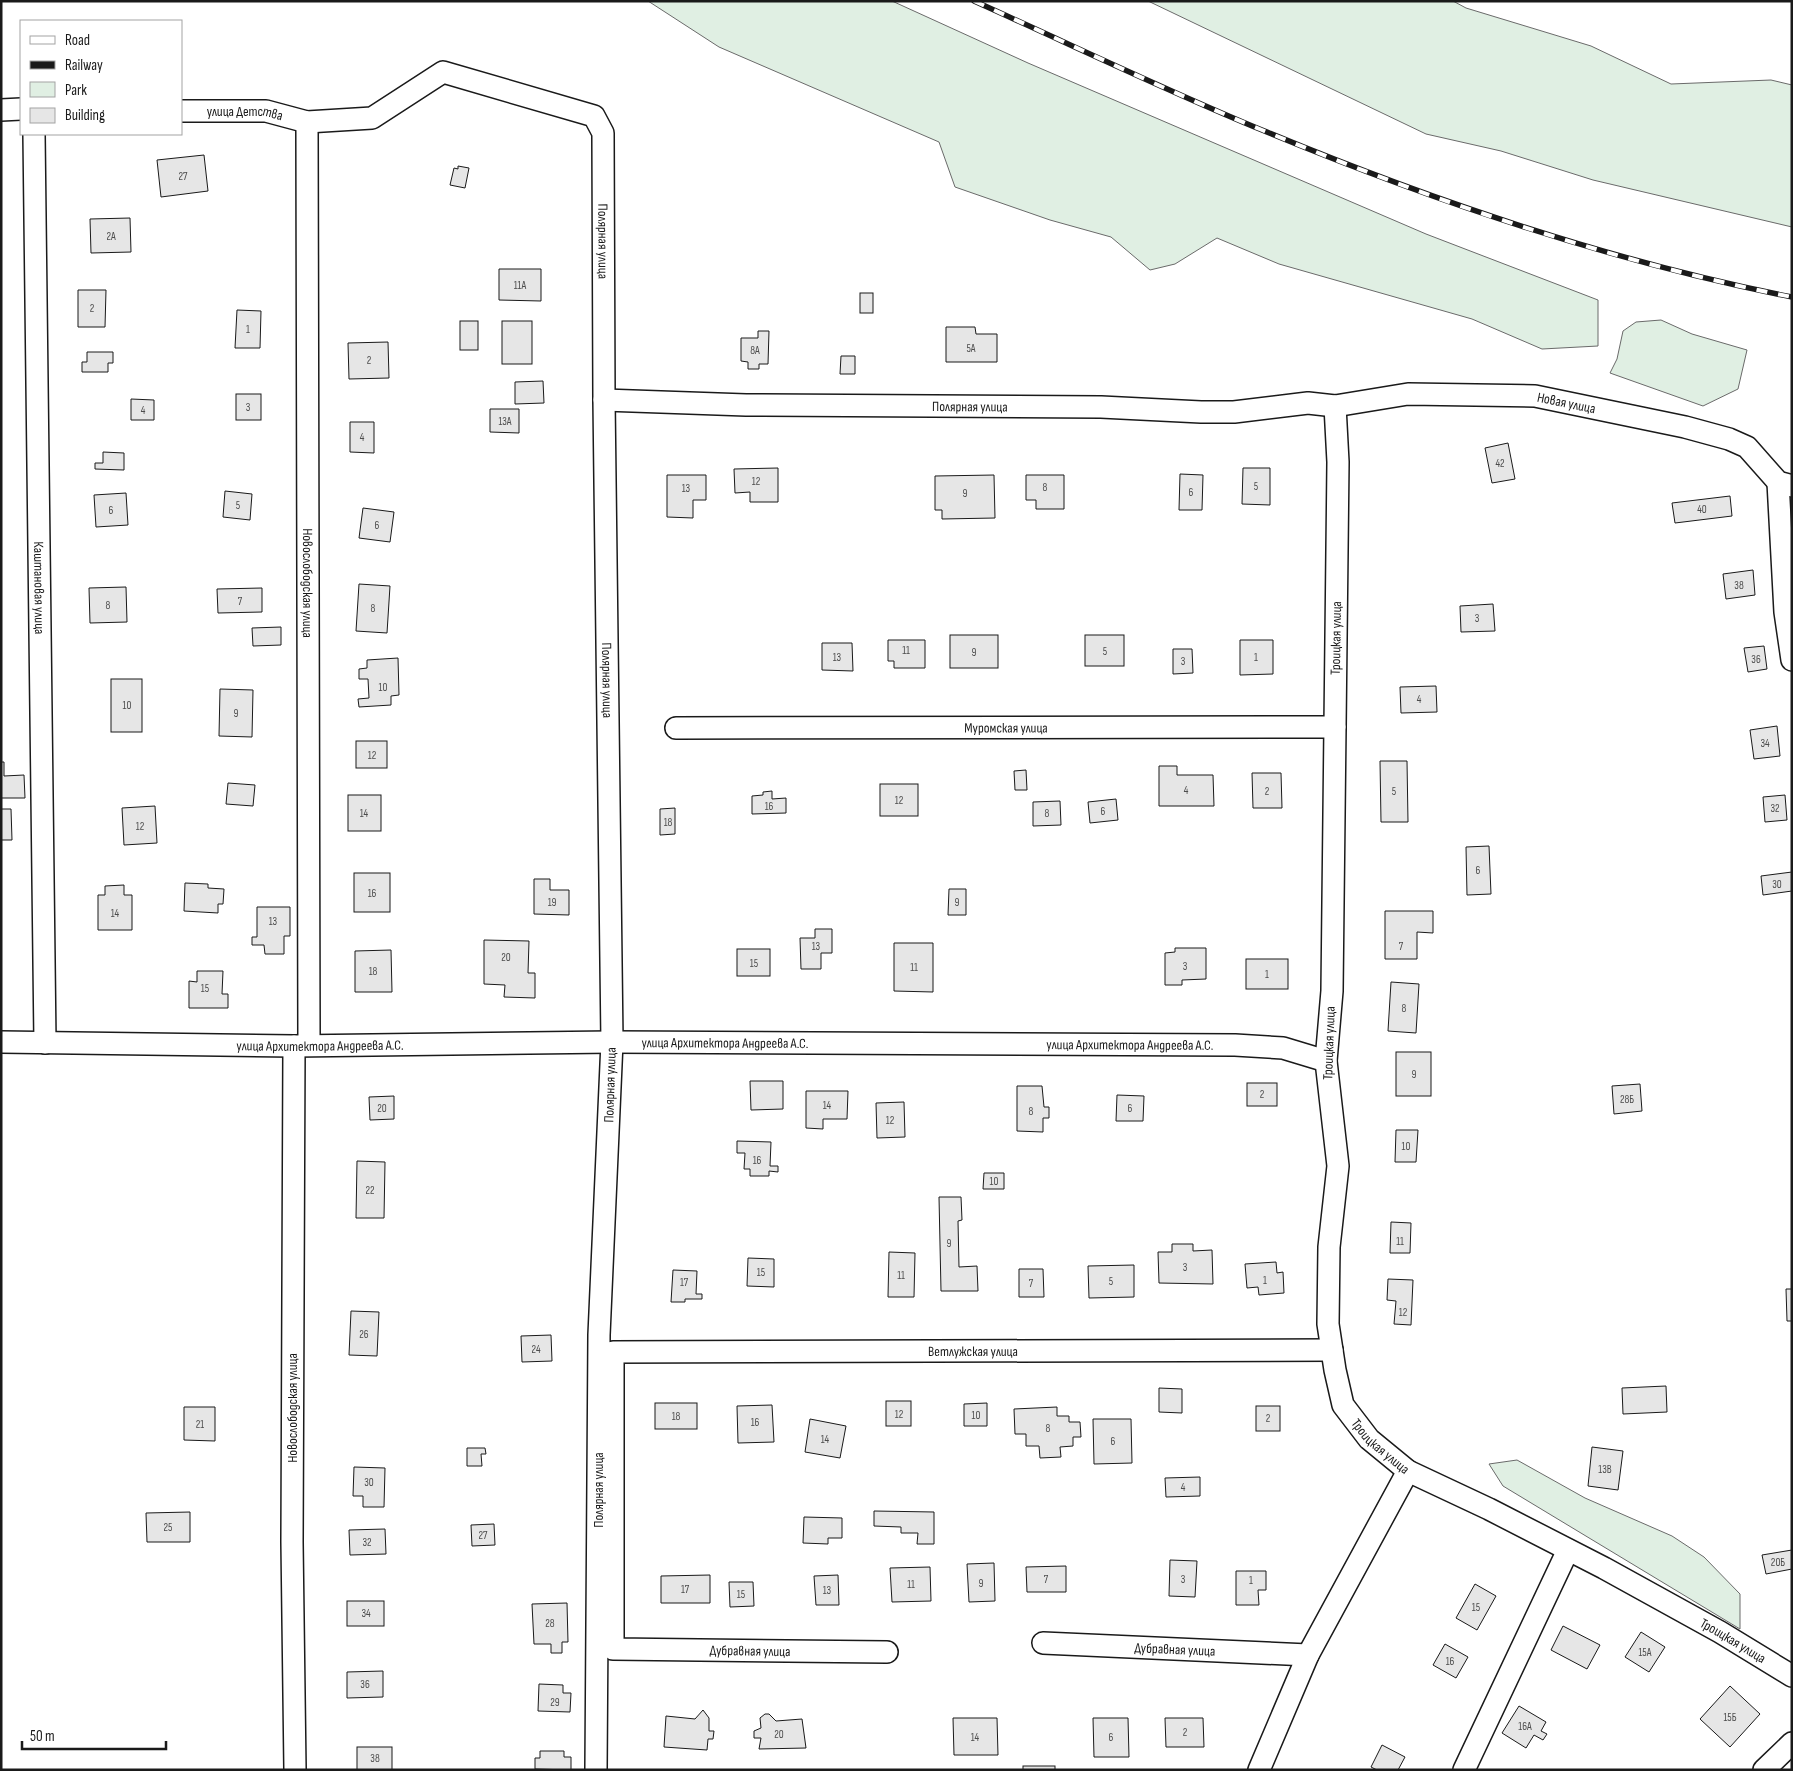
<svg xmlns="http://www.w3.org/2000/svg" width="1793" height="1771" viewBox="0 0 1793 1771" font-family="'Sofia Sans Condensed',sans-serif">
  <style>
    .green { fill: #e0efe3; stroke: #6a6a6a }
    .building { fill: #e6e6e6; stroke: #1a1a1a }
    .lines { fill: none; stroke-linecap: round; stroke-linejoin: round }
    .minor-casing { stroke: #1a1a1a; stroke-width: 24 }
    .minor { stroke: #fff; stroke-width: 21 }
    .rail-casing { stroke: #1a1a1a; stroke-width: 5.5 }
    .rail { stroke: #fff; stroke-width: 4; stroke-dasharray: 11; stroke-linecap: butt }
    .labels { text-anchor: middle; dominant-baseline: central; stroke-width: 4; stroke-linejoin: round; paint-order: stroke }
    .number-label { font-size: 11px; fill: #4d4d4d }
    .street-label { font-size: 14px; fill: #1a1a1a; stroke: #fff }
  </style>
  <rect width="100%" height="100%" fill="#fff"/>
  <g class="green">
    <path d="M648,1H892L1028,63L1426,234L1598,300V346L1542,349L1472,319L1279,264L1217,238L1175,264L1150,270L1111,237L1050,220L955,187L939,142L719,47Z"/>
    <path d="M1148,1H1453L1466,8L1591,46L1671,84L1771,80L1792,85V227L1593,180L1501,151L1426,134Z"/>
    <path d="M1661,320L1692,334L1747,350L1738,389L1703,406L1610,373L1617,359L1623,331L1636,322Z"/>
    <path d="M1517,1460L1585,1498L1672,1536L1704,1557L1740,1594V1629L1503,1486L1489,1464Z"/>
  </g>
  <g class="building">
    <path d="M204,155L208,191L161,197L157,160Z"/>
    <path d="M458,166L469,168L465,188L450,185L454,168L458,169Z"/>
    <path d="M130,218L131,252L91,253L90,219Z"/>
    <path d="M499,269H541V301L499,300Z"/>
    <path d="M78,290H106L105,327H78Z"/>
    <rect x="860" y="293" width="13" height="20"/>
    <path d="M237,310L261,311L260,348H235Z"/>
    <rect x="460" y="321" width="18" height="29"/>
    <rect x="502" y="321" width="30" height="43"/>
    <path d="M946,327H975L976,334H997V362H946Z"/>
    <path d="M758,331H769L768,364H759V369H748V362L741,361V338H758Z"/>
    <path d="M388,342L389,378L349,379L348,343Z"/>
    <path d="M87,352H113V363H108V372H82V362H87Z"/>
    <path d="M841,356H855V374H840Z"/>
    <path d="M543,381L544,403L515,404V382Z"/>
    <rect x="236" y="394" width="25" height="26"/>
    <path d="M131,399L154,400V420H131Z"/>
    <path d="M490,409H519V433L490,432Z"/>
    <path d="M350,422H374V453L350,452Z"/>
    <path d="M1508,443L1515,479L1492,483L1485,448Z"/>
    <path d="M103,452L124,453V470L95,469V463H103Z"/>
    <path d="M778,468V502H750V492L735,493L734,469Z"/>
    <path d="M1243,468H1270V505L1242,504Z"/>
    <path d="M1180,474L1203,475L1202,510H1179Z"/>
    <path d="M667,475H706V500H693V518L667,517Z"/>
    <path d="M994,475L995,518L942,519V510H935V476Z"/>
    <path d="M1026,475H1064V509H1036V500H1026Z"/>
    <path d="M225,491L252,494L250,520L223,517Z"/>
    <path d="M126,493L128,525L96,527L94,495Z"/>
    <path d="M1730,496L1732,516L1675,523L1672,503Z"/>
    <path d="M363,508L394,512L390,542L359,538Z"/>
    <path d="M1753,570L1755,595L1726,599L1723,574Z"/>
    <path d="M359,584L390,586L387,633L356,631Z"/>
    <path d="M126,587L127,622L90,623L89,588Z"/>
    <path d="M262,588V612L218,613L217,589Z"/>
    <path d="M1493,604L1495,631L1461,632L1460,606Z"/>
    <path d="M281,627V645L253,646L252,628Z"/>
    <rect x="950" y="635" width="48" height="33"/>
    <rect x="1085" y="635" width="39" height="31"/>
    <path d="M888,640H925V668H894V661H888Z"/>
    <path d="M1240,640H1273V674L1240,675Z"/>
    <path d="M822,643H852L853,671L822,670Z"/>
    <path d="M1764,646L1767,669L1748,672L1744,648Z"/>
    <path d="M1173,649H1192L1193,673L1173,674Z"/>
    <path d="M398,658L399,695L391,696V705L359,707L358,699L369,698L368,679H359V669L367,668V660Z"/>
    <rect x="111" y="679" width="31" height="53"/>
    <path d="M1436,686L1437,712L1401,713L1400,687Z"/>
    <path d="M220,689L253,690L252,737L219,736Z"/>
    <path d="M1777,726L1780,756L1754,759L1750,730Z"/>
    <rect x="356" y="741" width="31" height="27"/>
    <path d="M1380,761H1407L1408,822H1381Z"/>
    <path d="M1,762H4V776L24,775L25,798H1Z"/>
    <path d="M1159,766H1177V775H1213L1214,806H1159Z"/>
    <path d="M1026,770L1027,790H1015L1014,771Z"/>
    <path d="M1252,773H1281L1282,808H1253Z"/>
    <path d="M228,783L255,785L253,806L226,804Z"/>
    <rect x="880" y="784" width="38" height="32"/>
    <path d="M772,791V799L786,798V813L752,814V796L763,795V792Z"/>
    <rect x="348" y="795" width="33" height="36"/>
    <path d="M1785,795L1787,820L1765,822L1763,797Z"/>
    <path d="M1116,799L1118,820L1090,823L1088,802Z"/>
    <path d="M1060,801L1061,825L1033,826V802Z"/>
    <path d="M155,806L157,843L124,845L122,808Z"/>
    <path d="M675,808V834L660,835V809Z"/>
    <path d="M1,809H11L12,840H1Z"/>
    <path d="M1489,846L1491,894L1467,895L1466,847Z"/>
    <path d="M1792,872V891L1763,895L1761,876Z"/>
    <rect x="354" y="873" width="36" height="39"/>
    <path d="M534,879H550V890H569V915L534,914Z"/>
    <path d="M185,883L208,884V888L224,889L223,904H218V913L184,911Z"/>
    <path d="M124,885V895H132V930H98V895H105V886Z"/>
    <path d="M949,889H966V915H948Z"/>
    <path d="M257,907H290V936H284V954H265L264,945H252V937H257Z"/>
    <path d="M1385,911H1433V933L1417,932V959H1385Z"/>
    <path d="M815,929H832V953H821V969H801L800,938H815Z"/>
    <path d="M484,940L529,941L528,973H535V998L504,997L505,985L484,984Z"/>
    <path d="M894,943H933V992L894,991Z"/>
    <path d="M1175,948H1206V979L1182,980V985H1165V953L1175,952Z"/>
    <rect x="737" y="949" width="33" height="27"/>
    <path d="M391,950L392,992H355V951Z"/>
    <rect x="1246" y="959" width="42" height="30"/>
    <path d="M197,971H223L222,994H228V1008H189V981L197,982Z"/>
    <path d="M1391,982L1419,984L1416,1033L1388,1031Z"/>
    <rect x="1396" y="1052" width="35" height="44"/>
    <path d="M750,1081H783V1109L751,1110Z"/>
    <rect x="1247" y="1083" width="30" height="23"/>
    <path d="M1640,1084L1642,1111L1614,1114L1612,1086Z"/>
    <path d="M1017,1086H1042L1044,1107H1049V1118H1043V1132L1017,1131Z"/>
    <path d="M806,1091H848L847,1119H823V1129L806,1128Z"/>
    <path d="M1117,1095L1144,1096L1143,1121H1116Z"/>
    <path d="M394,1096V1119L370,1120L369,1097Z"/>
    <path d="M904,1102L905,1137L877,1138L876,1103Z"/>
    <path d="M1396,1130H1418L1416,1162H1395Z"/>
    <path d="M737,1141L771,1142L770,1166H778V1172L769,1171V1176H750V1169H744L745,1153H737Z"/>
    <path d="M357,1161L385,1162L384,1218H356Z"/>
    <path d="M984,1173H1004V1189H983Z"/>
    <path d="M939,1197H961L962,1220L958,1221L959,1267L977,1266L978,1291H941Z"/>
    <path d="M1391,1222L1411,1223L1410,1253H1390Z"/>
    <path d="M1172,1244H1193V1251L1212,1250L1213,1284L1159,1283L1158,1252H1172Z"/>
    <path d="M889,1252L915,1253L914,1297H888Z"/>
    <path d="M748,1258L774,1259V1287L747,1286Z"/>
    <path d="M1276,1262L1277,1273L1283,1272L1284,1293L1259,1295L1258,1287L1247,1288L1245,1264Z"/>
    <path d="M1134,1265V1297L1089,1298L1088,1266Z"/>
    <path d="M1019,1269H1043L1044,1297H1019Z"/>
    <path d="M673,1270L697,1271L696,1294H702V1299H685V1302H671Z"/>
    <path d="M1388,1279L1413,1280L1411,1325L1394,1324L1396,1301L1387,1300Z"/>
    <path d="M1786,1289H1792V1321H1787Z"/>
    <path d="M351,1311L379,1312L377,1356L349,1355Z"/>
    <path d="M551,1335L552,1361L522,1362L521,1336Z"/>
    <path d="M1666,1386L1667,1412L1623,1414L1622,1388Z"/>
    <path d="M1159,1388L1182,1389V1413L1159,1412Z"/>
    <rect x="886" y="1401" width="25" height="25"/>
    <rect x="655" y="1403" width="42" height="26"/>
    <path d="M987,1403V1426H964V1404Z"/>
    <path d="M772,1405L774,1442L738,1443L737,1406Z"/>
    <rect x="1256" y="1406" width="24" height="25"/>
    <path d="M184,1407H215V1441L184,1440Z"/>
    <path d="M1057,1407V1416H1069V1422H1080L1081,1437H1073V1446L1060,1447L1061,1457L1040,1458L1039,1446H1026V1434H1015L1014,1409Z"/>
    <path d="M810,1419L846,1426L840,1458L805,1452Z"/>
    <path d="M1093,1419H1131L1132,1463L1094,1464Z"/>
    <path d="M1592,1447L1623,1451L1618,1490L1588,1486Z"/>
    <path d="M467,1448H485L486,1454H481L482,1466H467Z"/>
    <path d="M354,1467L385,1468L384,1507H363V1496H353Z"/>
    <path d="M1200,1477V1496L1166,1497L1165,1478Z"/>
    <path d="M874,1511L934,1512V1544H917L918,1533H901V1527L874,1526Z"/>
    <path d="M190,1512V1542H147L146,1513Z"/>
    <path d="M804,1517L842,1518V1538H828V1544L803,1543Z"/>
    <path d="M494,1524L495,1545L472,1546L471,1525Z"/>
    <path d="M385,1529L386,1554L350,1555L349,1530Z"/>
    <path d="M1792,1550V1569L1766,1574L1762,1555Z"/>
    <path d="M1170,1560L1197,1561L1195,1597L1169,1596Z"/>
    <path d="M994,1563L995,1601L969,1602L967,1564Z"/>
    <path d="M1066,1566V1592H1027L1026,1567Z"/>
    <path d="M930,1567L931,1601L892,1602L890,1568Z"/>
    <path d="M1236,1571H1266V1590H1258L1259,1605H1236Z"/>
    <path d="M710,1575V1603H661V1576Z"/>
    <path d="M838,1575L839,1605H816L814,1576Z"/>
    <path d="M729,1582H753L754,1606L730,1607Z"/>
    <path d="M1475,1584L1496,1596L1477,1630L1456,1618Z"/>
    <rect x="347" y="1601" width="37" height="25"/>
    <path d="M567,1603L568,1642H562V1653H551V1644H534L532,1604Z"/>
    <path d="M1563,1626L1600,1645L1587,1669L1551,1650Z"/>
    <path d="M1641,1632L1665,1647L1649,1672L1625,1657Z"/>
    <path d="M1445,1644L1468,1657L1456,1678L1433,1665Z"/>
    <path d="M383,1671V1697L347,1698V1672Z"/>
    <path d="M539,1684L563,1685V1693H571L570,1712L538,1711Z"/>
    <path d="M1730,1686L1760,1714L1730,1747L1700,1719Z"/>
    <path d="M1519,1706L1546,1722L1541,1731L1547,1734L1543,1740L1534,1735L1526,1748L1502,1733Z"/>
    <path d="M703,1710L709,1718V1731H714L713,1739H708L707,1750L664,1747L666,1716L695,1719Z"/>
    <path d="M765,1714H769L776,1721L802,1719L806,1748L759,1749L761,1738H754V1731L761,1728L760,1718Z"/>
    <path d="M953,1718H997L998,1755H954Z"/>
    <path d="M1093,1718H1128L1129,1757H1094Z"/>
    <path d="M1165,1718H1203L1204,1747H1166Z"/>
    <path d="M1382,1745L1405,1757L1398,1770H1377L1371,1767Z"/>
    <rect x="357" y="1747" width="35" height="23"/>
    <path d="M540,1751H564V1757H571V1770L535,1769V1758H540Z"/>
    <rect x="1023" y="1766" width="32" height="4"/>
  </g>
  <g class="lines">
    <g class="minor-casing">
      <g id="minor">
        <path d="M1,110L21,109"/>
        <path id="s1" d="M181,111H266L307,122L372,118L443,72L594,116L603,133L604,400L612,1042L599,1335L596,1770"/>
        <path id="s2" d="M307,122L309,1045"/>
        <path id="s3" d="M34,134L45,1043"/>
        <path id="s4" d="M604,400L746,405L1101,407L1201,412H1234L1308,403L1335,406L1408,394L1535,396L1685,427L1729,439L1747,447L1778,482L1792,486"/>
        <path id="s5" d="M1335,406L1338,462L1332,991L1326,1061L1338,1166L1329,1247L1328,1324L1335,1370L1343,1405L1369,1439L1408,1471L1489,1509L1604,1568L1720,1632L1792,1676"/>
        <path d="M1778,482L1785,612L1792,660"/>
        <path id="s6" d="M676,728L1335,727"/>
        <path id="s7" d="M1,1042L294,1046L612,1042L1235,1045L1283,1048L1326,1061"/>
        <path d="M294,1046L292,1542L295,1770"/>
        <path id="s8" d="M1043,1643L1308,1655L1408,1471"/>
        <path id="s9" d="M887,1652L613,1649V1352L1332,1350"/>
        <path d="M1259,1770L1308,1655"/>
        <path d="M1464,1770L1568,1550"/>
        <path d="M1764,1770L1792,1743"/>
      </g>
    </g>
    <use href="#minor" class="minor"/>
    <g class="rail-casing">
      <path id="rail" d="M974,1C1070,44 1165,90 1262,130C1433,201 1609,261 1792,297"/>
    </g>
    <use href="#rail" class="rail"/>
  </g>
  <g class="labels">
    <g class="number-label">
      <text x="183" y="176">27</text>
      <text x="111" y="236">2А</text>
      <text x="520" y="285">11А</text>
      <text x="92" y="308">2</text>
      <text x="248" y="329">1</text>
      <text x="971" y="348">5А</text>
      <text x="755" y="350">8А</text>
      <text x="369" y="360">2</text>
      <text x="248" y="407">3</text>
      <text x="143" y="410">4</text>
      <text x="505" y="421">13А</text>
      <text x="362" y="437">4</text>
      <text x="1500" y="463">42</text>
      <text x="756" y="481">12</text>
      <text x="1256" y="486">5</text>
      <text x="1045" y="487">8</text>
      <text x="686" y="488">13</text>
      <text x="1191" y="492">6</text>
      <text x="965" y="493">9</text>
      <text x="238" y="505">5</text>
      <text x="1702" y="509">40</text>
      <text x="111" y="510">6</text>
      <text x="377" y="525">6</text>
      <text x="1739" y="585">38</text>
      <text x="240" y="601">7</text>
      <text x="108" y="605">8</text>
      <text x="373" y="608">8</text>
      <text x="1477" y="618">3</text>
      <text x="906" y="650">11</text>
      <text x="1105" y="651">5</text>
      <text x="974" y="652">9</text>
      <text x="837" y="657">13</text>
      <text x="1256" y="657">1</text>
      <text x="1756" y="659">36</text>
      <text x="1183" y="661">3</text>
      <text x="383" y="687">10</text>
      <text x="1419" y="699">4</text>
      <text x="127" y="705">10</text>
      <text x="236" y="713">9</text>
      <text x="1765" y="743">34</text>
      <text x="372" y="755">12</text>
      <text x="1186" y="790">4</text>
      <text x="1267" y="791">2</text>
      <text x="1394" y="791">5</text>
      <text x="899" y="800">12</text>
      <text x="769" y="806">16</text>
      <text x="1775" y="808">32</text>
      <text x="1103" y="811">6</text>
      <text x="364" y="813">14</text>
      <text x="1047" y="813">8</text>
      <text x="668" y="822">18</text>
      <text x="140" y="826">12</text>
      <text x="1478" y="870">6</text>
      <text x="1777" y="884">30</text>
      <text x="372" y="893">16</text>
      <text x="552" y="902">19</text>
      <text x="957" y="902">9</text>
      <text x="115" y="913">14</text>
      <text x="273" y="921">13</text>
      <text x="816" y="946">13</text>
      <text x="1401" y="946">7</text>
      <text x="506" y="957">20</text>
      <text x="754" y="963">15</text>
      <text x="1185" y="966">3</text>
      <text x="914" y="967">11</text>
      <text x="373" y="971">18</text>
      <text x="1267" y="974">1</text>
      <text x="205" y="988">15</text>
      <text x="1404" y="1008">8</text>
      <text x="1414" y="1074">9</text>
      <text x="1262" y="1094">2</text>
      <text x="1627" y="1099">28Б</text>
      <text x="827" y="1105">14</text>
      <text x="382" y="1108">20</text>
      <text x="1130" y="1108">6</text>
      <text x="1031" y="1111">8</text>
      <text x="890" y="1120">12</text>
      <text x="1406" y="1146">10</text>
      <text x="757" y="1160">16</text>
      <text x="994" y="1181">10</text>
      <text x="370" y="1190">22</text>
      <text x="1400" y="1241">11</text>
      <text x="949" y="1243">9</text>
      <text x="1185" y="1267">3</text>
      <text x="761" y="1272">15</text>
      <text x="901" y="1275">11</text>
      <text x="1265" y="1280">1</text>
      <text x="1111" y="1281">5</text>
      <text x="684" y="1282">17</text>
      <text x="1031" y="1283">7</text>
      <text x="1403" y="1312">12</text>
      <text x="364" y="1334">26</text>
      <text x="536" y="1349">24</text>
      <text x="899" y="1414">12</text>
      <text x="976" y="1415">10</text>
      <text x="676" y="1416">18</text>
      <text x="1268" y="1418">2</text>
      <text x="755" y="1422">16</text>
      <text x="200" y="1424">21</text>
      <text x="1048" y="1428">8</text>
      <text x="825" y="1439">14</text>
      <text x="1113" y="1441">6</text>
      <text x="1605" y="1469">13В</text>
      <text x="369" y="1482">30</text>
      <text x="1183" y="1487">4</text>
      <text x="168" y="1527">25</text>
      <text x="483" y="1535">27</text>
      <text x="367" y="1542">32</text>
      <text x="1778" y="1562">20Б</text>
      <text x="1046" y="1579">7</text>
      <text x="1183" y="1579">3</text>
      <text x="1251" y="1580">1</text>
      <text x="981" y="1583">9</text>
      <text x="911" y="1584">11</text>
      <text x="685" y="1589">17</text>
      <text x="827" y="1590">13</text>
      <text x="741" y="1594">15</text>
      <text x="1476" y="1607">15</text>
      <text x="366" y="1613">34</text>
      <text x="550" y="1623">28</text>
      <text x="1645" y="1652">15А</text>
      <text x="1450" y="1661">16</text>
      <text x="365" y="1684">36</text>
      <text x="555" y="1702">29</text>
      <text x="1730" y="1717">15Б</text>
      <text x="1525" y="1726">16А</text>
      <text x="1185" y="1732">2</text>
      <text x="779" y="1734">20</text>
      <text x="975" y="1737">14</text>
      <text x="1111" y="1737">6</text>
      <text x="375" y="1758">38</text>
    </g>
    <g class="street-label">
      <text stroke="none"><textPath href="#s1" startOffset="64">улица Детства</textPath></text>
      <text stroke="none"><textPath href="#s1" startOffset="562">Полярная улица</textPath></text>
      <text stroke="none"><textPath href="#s4" startOffset="965">Новая улица</textPath></text>
      <text stroke="none"><textPath href="#s4" startOffset="366">Полярная улица</textPath></text>
      <text stroke="none"><textPath href="#s2" startOffset="461">Новослободская улица</textPath></text>
      <text stroke="none"><textPath href="#s3" startOffset="454">Каштановая улица</textPath></text>
      <text transform="translate(1336 638) rotate(-89)">Троицкая улица</text>
      <text stroke="none"><textPath href="#s1" startOffset="1001">Полярная улица</textPath></text>
      <text stroke="none"><textPath href="#s6" startOffset="330">Муромская улица</textPath></text>
      <text stroke="none"><textPath href="#s7" startOffset="724">улица Архитектора Андреева А.С.</textPath></text>
      <text transform="translate(1329 1043) rotate(-88)">Троицкая улица</text>
      <text stroke="none"><textPath href="#s7" startOffset="319">улица Архитектора Андреева А.С.</textPath></text>
      <text stroke="none"><textPath href="#s7" startOffset="1129">улица Архитектора Андреева А.С.</textPath></text>
      <text transform="translate(610 1085) rotate(-88)">Полярная улица</text>
      <text stroke="none"><textPath href="#s9" startOffset="931">Ветлужская улица</textPath></text>
      <text transform="translate(292 1408) rotate(-90)">Новослободская улица</text>
      <text stroke="none"><textPath href="#s5" startOffset="1058">Троицкая улица</textPath></text>
      <text transform="translate(598 1490) rotate(-90)">Полярная улица</text>
      <text stroke="none"><textPath href="#s5" startOffset="1462">Троицкая улица</textPath></text>
      <text stroke="none"><textPath href="#s8" startOffset="132">Дубравная улица</textPath></text>
      <text transform="translate(750 1651) rotate(1)">Дубравная улица</text>
    </g>
  </g>
  <rect width="1793" height="1771" fill="none" stroke="#1a1a1a" stroke-width="5"/>
  <rect x="20" y="20" width="162" height="115" fill="#ffffff" stroke="#a3a3a3"/>
  <rect x="30" y="36" width="25" height="8" fill="#ffffff" stroke="#a3a3a3"/>
  <text x="65" y="45" font-size="15" fill="#1a1a1a">Road</text>
  <rect x="30" y="61" width="25" height="8" fill="#1a1a1a" stroke="#a3a3a3"/>
  <text x="65" y="70" font-size="15" fill="#1a1a1a">Railway</text>
  <rect x="30" y="82" width="25" height="15" fill="#e0efe3" stroke="#a3a3a3"/>
  <text x="65" y="95" font-size="15" fill="#1a1a1a">Park</text>
  <rect x="30" y="108" width="25" height="15" fill="#e6e6e6" stroke="#a3a3a3"/>
  <text x="65" y="120" font-size="15" fill="#1a1a1a">Building</text>
  <path d="M22 1741v8h144v-8" fill="none" stroke="#1a1a1a" stroke-width="2.5"/>
  <text x="30" y="1741" font-size="15" fill="#1a1a1a" stroke="#ffffff" stroke-width="4" paint-order="stroke">50 m</text>
</svg>
